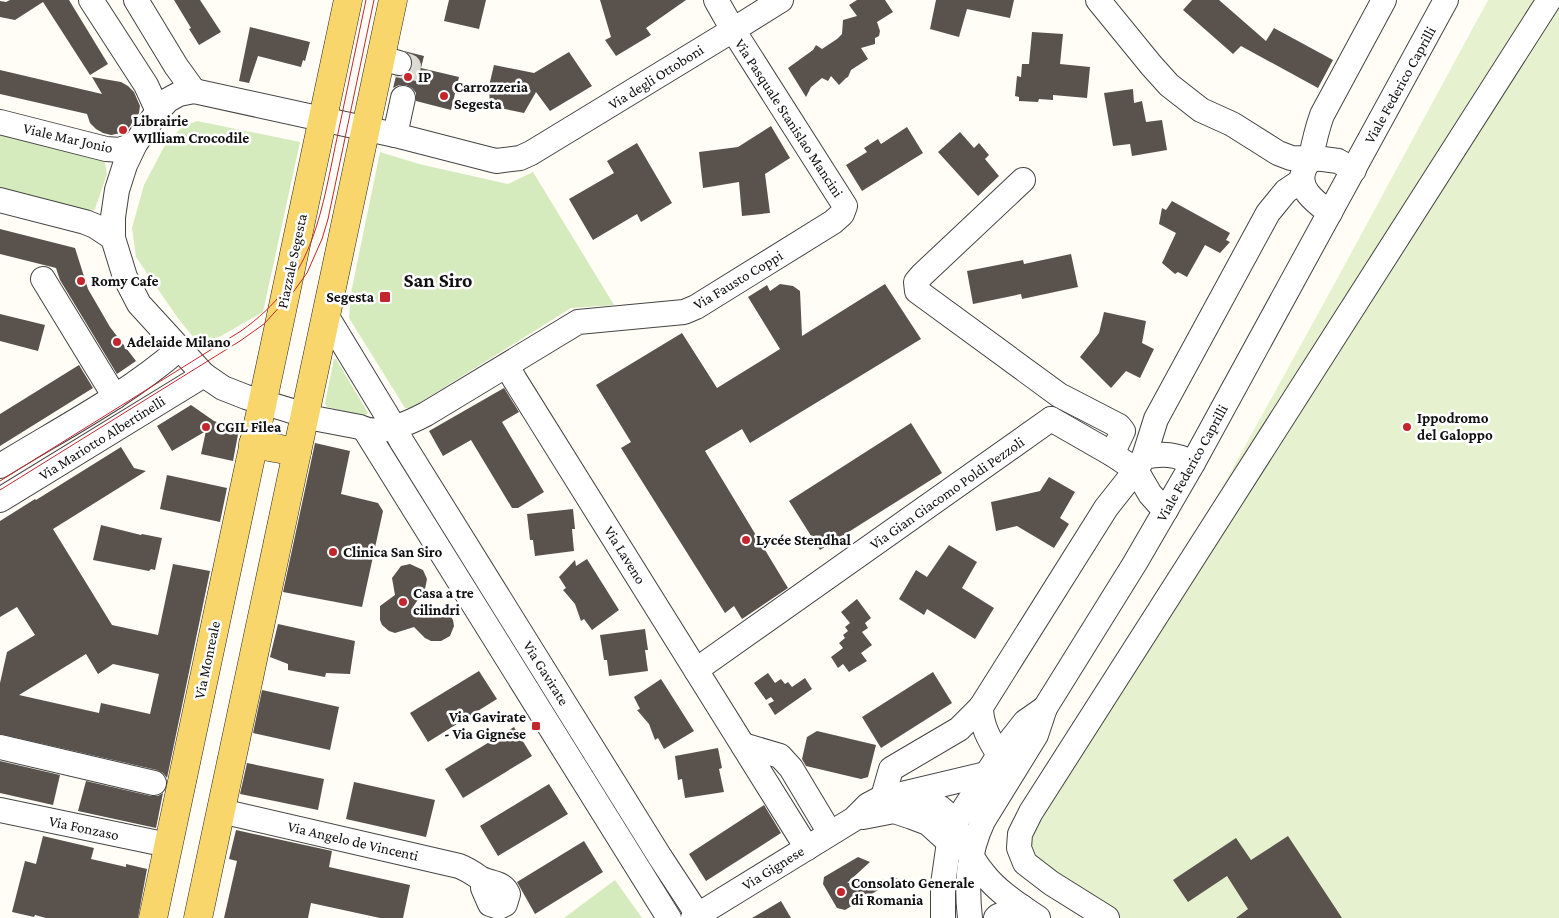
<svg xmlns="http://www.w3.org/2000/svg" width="1559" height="918" viewBox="0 0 1559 918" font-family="'Crimson Pro',serif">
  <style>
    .green { fill: #d5ebbd }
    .pitch { fill: #e6f2cf }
    .building { fill: #5a524d; fill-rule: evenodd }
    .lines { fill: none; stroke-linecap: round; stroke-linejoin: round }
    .minor-tunnel { stroke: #dbdad3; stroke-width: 24; stroke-dasharray: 24 12; stroke-linecap: butt }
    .minor-casing { stroke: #444; stroke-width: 26 }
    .major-casing { stroke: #222; stroke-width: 29 }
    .minor { stroke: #fff; stroke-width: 24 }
    .major { stroke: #f9d66b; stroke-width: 28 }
    .tram { stroke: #c4262e; stroke-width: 1 }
    .poi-dot { fill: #c4262e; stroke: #fff; stroke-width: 2 }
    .labels { text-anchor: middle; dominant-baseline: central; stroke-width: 5; stroke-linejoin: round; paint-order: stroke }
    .poi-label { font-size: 15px; font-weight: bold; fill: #111; stroke: #fff; text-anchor: start }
    .street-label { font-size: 15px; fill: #111; stroke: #fff }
    .district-label { font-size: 20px; font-weight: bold; fill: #111; stroke: #fff }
  </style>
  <rect width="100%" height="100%" fill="#fffdf5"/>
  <g class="green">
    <path d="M197,121L300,142L263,312L207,344L198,343L177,317L136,257L132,228L144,185L165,145L182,127Z"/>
    <path d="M0,131L102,159L105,163L107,174L95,209L91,212L0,194Z"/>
    <path d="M380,152L419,164L508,184L533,172L614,305L571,308L411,408H405L349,318L351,293Z"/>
    <path d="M334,359H336L368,413L365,416L327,407L325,403Z"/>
    <path d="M615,880L642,918H564Z"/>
  </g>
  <path class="pitch" d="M1488,0H1559V918H1091L1026,878L1007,853L1010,835L1175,573L1336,281Z"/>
  <g class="building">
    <path d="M10,0H69L108,64L90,75L43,2L15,20L0,17V1L6,2Z"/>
    <path d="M174,0H200L221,32L199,45L189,29L191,28Z"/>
    <path d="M449,0H486L479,29L444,21Z"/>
    <path d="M600,0H686L646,28L651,35L616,56L605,40L611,37Z"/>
    <path d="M857,0H885L893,12L877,22L880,31L879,36L875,38V44L861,48L868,59L851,70L848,77L846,78L839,85L831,76L828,81L822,78L811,87L806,97L788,68L813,50L816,45L822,49L837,39L842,34L843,20L857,16L849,5Z"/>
    <path d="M936,0H1014L1010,18L967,9L959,37L930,29Z"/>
    <path d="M1192,0H1219L1266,41L1274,28L1333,60L1318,88L1241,46L1233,54L1183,10Z"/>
    <path d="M250,27L310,42L305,61L303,60L301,67L258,56L249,83L239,81Z"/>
    <path d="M1032,32L1063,34L1060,64L1090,67L1087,98L1053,95V100L1039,99L1038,102L1019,101V97L1015,96L1017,76L1021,77L1022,64H1029Z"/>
    <path d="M404,51L424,56L421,68L459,77L451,110L416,101V93L412,88L406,85H399L393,88L396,76H402L408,73L412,67V59L409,54Z"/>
    <path d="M569,52L592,86L550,111L536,92L524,113L490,106L489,86L494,65L534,73Z"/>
    <path d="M0,70L102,94L92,77L121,82L128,86L134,92L140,106L139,113L126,132L111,135L103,133L96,129L90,123L87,114L0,94Z"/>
    <path d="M1133,89L1134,103L1142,101L1146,122L1162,120L1167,150L1132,156L1130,144L1113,146L1104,93Z"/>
    <path d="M771,126L790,158L765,174L770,213L742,216L739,182L703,188L699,152L738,147Z"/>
    <path d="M907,127L923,153L862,191L846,165L867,152L864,148L878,139L881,144Z"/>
    <path d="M960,132L974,148L979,143L989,155L985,159L999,176L978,196L938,152Z"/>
    <path d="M637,143L672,203L641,222L637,214L593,240L569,199L614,173L607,161Z"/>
    <path d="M1172,201L1230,233L1226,240L1230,242L1220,253L1205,245L1187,277L1178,272L1175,274L1162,263L1176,233L1159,224L1162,208L1166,210Z"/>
    <path d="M0,229L75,248L88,289L110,327L136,361L117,374L60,280L56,268L0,254Z"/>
    <path d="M1071,254L1078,287L1022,299L1021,294L973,304L967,271L1023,260L1024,264Z"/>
    <path d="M780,284L793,286L800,291L802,336L885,284L921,339L750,443L742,429L705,451L788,588L742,619L734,606L725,613L621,448L631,442L596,385L682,333L717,388L780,349L748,297L767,285L770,291Z"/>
    <path d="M1104,312L1146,321L1142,343L1154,349L1140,378L1126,371L1111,388L1080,357L1099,333Z"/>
    <path d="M0,314L45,325L38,351L0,341Z"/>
    <path d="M79,365L93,388L0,446V414Z"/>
    <path d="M504,388L519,412L502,422L544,492L518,508H512L471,440L443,456L429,431Z"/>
    <path d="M191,405L214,421L239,429L233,461L201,454L206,431L172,451L157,426Z"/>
    <path d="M911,423L942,473L820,550L789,501Z"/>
    <path d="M315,443L350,451L341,494L378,503L383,511L362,607L283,592Z"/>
    <path d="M121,447L134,468L146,471L53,529L112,625L158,635L173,564L210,571L167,778L163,773L157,770L0,734V683L7,652L35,635L17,607L0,617V521L35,499L36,500ZM86,654L98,674L113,664L159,674L150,714L101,703L99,713L19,695Z"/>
    <path d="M167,475L227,488L220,522L160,509Z"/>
    <path d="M1049,477L1075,492L1060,518L1069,524L1054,548L1017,526L996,531L991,502L1040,491Z"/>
    <path d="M573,509L575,529H572L574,551L535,556L533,540H530L527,514Z"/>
    <path d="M101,525L141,535L142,534L162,538L155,570L151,569L149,571L93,560Z"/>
    <path d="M949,545L977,562L962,588L994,608L975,639L927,609L924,615L899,599L916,570L927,577Z"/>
    <path d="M587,559L619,610L592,630L584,619L581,621L575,604L563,590L566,588L559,577L575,560L576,566Z"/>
    <path d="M410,564L423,570L427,579L425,589L413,607L438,608L448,612L453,620L454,626L450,636L441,641H431L425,638L414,627L395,633L389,631L382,625L380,620V606L395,595L392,578L401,566Z"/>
    <path d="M857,599L871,618L865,623L868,628L862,632L872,645L861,653L867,661L849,672L843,664L838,668L831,657L843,648L839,643L845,638L843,635L848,631L845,627L850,623L841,612Z"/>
    <path d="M278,624L355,641L350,674L326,673L325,677L288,670V664L270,657Z"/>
    <path d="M645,629L648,650H645L648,671L609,676L607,660H604L600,635Z"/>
    <path d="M479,671L497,699L428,742L410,713Z"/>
    <path d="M933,672L952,703L881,748L862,717Z"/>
    <path d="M768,673L775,683L781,679L785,684L788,682L792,687L805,678L812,689L775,715L768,704L774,701L771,697L766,700L754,683Z"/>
    <path d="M661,679L694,731L664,749L658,738L655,740L649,724L637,710L640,709L634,697Z"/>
    <path d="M262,690L339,707L330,750L253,733Z"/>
    <path d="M514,727L532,756L463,798L445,769Z"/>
    <path d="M817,731L876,745L868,777L861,779L806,766L802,759L807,737Z"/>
    <path d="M718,748L722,768L719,769L724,792L685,798L682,779L678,780L675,756Z"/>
    <path d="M0,761L60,775L53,805L0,793Z"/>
    <path d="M247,763L324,779L318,810L240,794Z"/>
    <path d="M86,781L151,796H158L163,793L156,828L78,811Z"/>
    <path d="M354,782L435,800L426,837L346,819Z"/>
    <path d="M549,784L568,814L498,856L480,826Z"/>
    <path d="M764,805L781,833L706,881L689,854Z"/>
    <path d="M236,830L332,851L329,867L410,885L403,918H380L311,903L308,918H224L237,861L229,859Z"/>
    <path d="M43,836L94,848L91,859L126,867V864L147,869L138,918H46L35,915L34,917L12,912L25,861L36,864Z"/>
    <path d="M1288,836L1342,918H1236L1248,909L1227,876L1188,902L1173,880L1236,838L1251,860Z"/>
    <path d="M584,841L603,872L535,914L517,882Z"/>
    <path d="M858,857L870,862L847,883L898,878L845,910L837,908L823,884L824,877Z"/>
    <path d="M781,901L791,918H752Z"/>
  </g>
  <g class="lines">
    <path class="minor-tunnel" d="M399,63L409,66L403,98"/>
    <g class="minor-casing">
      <g id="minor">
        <path d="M91,0L146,85L158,111"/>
        <path d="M136,0L176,66L194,91"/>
        <path d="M716,0L733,30L845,206L842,214L833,222L696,307L684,312L578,322L426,414C409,423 379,437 360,427L318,419L246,397L223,388L204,375L139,304L125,277L113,238V217L117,190L125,165L135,144L158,111L168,100L179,94L194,91L395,135L496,161L520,158L531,153L733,30L781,0"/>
        <path d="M1098,0L1151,65L1169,85L1201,110L1232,124L1278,153L1291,158L1323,159L1338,161L1354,170"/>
        <path d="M381,58L399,63"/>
        <path d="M0,122L106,149L120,150L135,144"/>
        <path d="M395,135L403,98"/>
        <path d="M1023,180L922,275L916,282L917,291L1059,395L1119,426L1123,431L1112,454"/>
        <path d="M0,200L85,222L95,226L113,238"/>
        <path d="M1330,213C1317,203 1296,189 1304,170C1305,165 1310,162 1311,157C1314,142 1317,129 1322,115L1384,0"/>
        <path d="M43,279L115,397"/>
        <path d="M326,315L394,427L402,442L660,857L700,918"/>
        <path d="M507,366L515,380L807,848"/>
        <path d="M1051,419L1112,454L1136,470L1150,494L1158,503L1166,510"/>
        <path d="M365,430L669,918"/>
        <path d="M1144,457L1156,419L1268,213L1286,191L1301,181"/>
        <path d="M0,466C60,429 125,396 179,349"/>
        <path d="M0,500L204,375"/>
        <path d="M696,670L1051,419"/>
        <path d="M743,745L780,756L791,768L830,833"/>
        <path d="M0,747L154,783"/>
        <path d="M999,755C989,739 981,725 981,707L1106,508L1136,470L1144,457C1163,453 1176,454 1193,463"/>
        <path d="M902,795C962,801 953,838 984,874C998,892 1019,905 1038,918"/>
        <path d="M883,797L891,769L959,729L981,707"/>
        <path d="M0,810L168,845"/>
        <path d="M221,811L459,866C467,869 473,873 480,878C490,884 502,881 508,894L505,904L499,907L490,904L483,888V880"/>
        <path d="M863,817L894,811L912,817L928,823L949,842L961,848"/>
        <path d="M693,918L854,819L868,805L883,797L898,795L986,774"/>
        <path d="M943,918V884L949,842L955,823L999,755L1025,722L1045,708"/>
        <path d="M970,918C966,884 968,853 983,821L1036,735L1045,708L1135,563L1193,463L1446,0"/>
        <path d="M996,918L998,916L1022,907"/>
        <path d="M1107,918L1051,883L1025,863L1019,848L1020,834L1031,812L1549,0"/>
      </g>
    </g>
    <g class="major-casing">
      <g id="major">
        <path d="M253,444L297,452"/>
        <path d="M153,918L348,0"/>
        <path d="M198,918L393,0"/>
      </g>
    </g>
    <use href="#minor" class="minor"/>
    <use href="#major" class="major"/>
    <g class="tram">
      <path d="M0,481L241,331C313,280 320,218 337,138C347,92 356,46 366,0"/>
      <path d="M0,490L240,341L264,324L294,291L307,273L322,239L328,219L374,0"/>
    </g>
  </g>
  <g class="poi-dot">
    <circle cx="408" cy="77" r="5"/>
    <circle cx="444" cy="96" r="5"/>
    <circle cx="123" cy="130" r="5"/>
    <circle cx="81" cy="281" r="5"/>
    <rect x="379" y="291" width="12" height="12" rx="2.5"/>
    <circle cx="117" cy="342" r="5"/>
    <circle cx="206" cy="427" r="5"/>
    <circle cx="1407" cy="427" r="5"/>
    <circle cx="746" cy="540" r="5"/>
    <circle cx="333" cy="552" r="5"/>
    <circle cx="403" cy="602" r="5"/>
    <rect x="531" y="721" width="10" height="10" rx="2.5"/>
    <circle cx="841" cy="892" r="5"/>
  </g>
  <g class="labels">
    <g class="poi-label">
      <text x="418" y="77">IP</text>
      <text x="454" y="87">Carrozzeria<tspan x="454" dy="17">Segesta</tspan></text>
      <text x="133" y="121">Librairie<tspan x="133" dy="17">WIlliam Crocodile</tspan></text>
      <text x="91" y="281">Romy Cafe</text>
      <text x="374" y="297" text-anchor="end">Segesta</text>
      <text x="127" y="342">Adelaide Milano</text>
      <text x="1417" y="418">Ippodromo<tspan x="1417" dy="17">del Galoppo</tspan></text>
      <text x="216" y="427">CGIL Filea</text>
      <text x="756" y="540">Lycée Stendhal</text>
      <text x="343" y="552">Clinica San Siro</text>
      <text x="413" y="593">Casa a tre<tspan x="413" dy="17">cilindri</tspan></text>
      <text x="526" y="717" text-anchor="end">Via Gavirate<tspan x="526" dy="17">- Via Gignese</tspan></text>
      <text x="851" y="883">Consolato Generale<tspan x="851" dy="17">di Romania</tspan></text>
    </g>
    <g class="street-label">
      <text transform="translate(656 77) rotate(-32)">Via degli Ottoboni</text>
      <text transform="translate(1400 85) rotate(-61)">Viale Federico Caprilli</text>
      <text transform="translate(789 118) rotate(57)">Via Pasquale Stanislao Mancini</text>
      <text transform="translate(68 138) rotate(13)">Viale Mar Jonio</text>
      <text transform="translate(292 261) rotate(-78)">Piazzale Segesta</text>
      <text transform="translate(738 280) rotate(-31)">Via Fausto Coppi</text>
      <text transform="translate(102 438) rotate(-32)">Via Mariotto Albertinelli</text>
      <text transform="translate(1192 463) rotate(-61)">Viale Federico Caprilli</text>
      <text transform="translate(947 493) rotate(-35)">Via Gian Giacomo Poldi Pezzoli</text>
      <text transform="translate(625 555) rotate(58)">Via Laveno</text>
      <text transform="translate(207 660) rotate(-78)">Via Monreale</text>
      <text transform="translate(546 673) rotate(58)">Via Gavirate</text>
      <text transform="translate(84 828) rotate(12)">Via Fonzaso</text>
      <text transform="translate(353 841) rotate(13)">Via Angelo de Vincenti</text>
      <text transform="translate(773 868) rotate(-32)">Via Gignese</text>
    </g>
    <g class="district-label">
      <text x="438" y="280">San Siro</text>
    </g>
  </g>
</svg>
